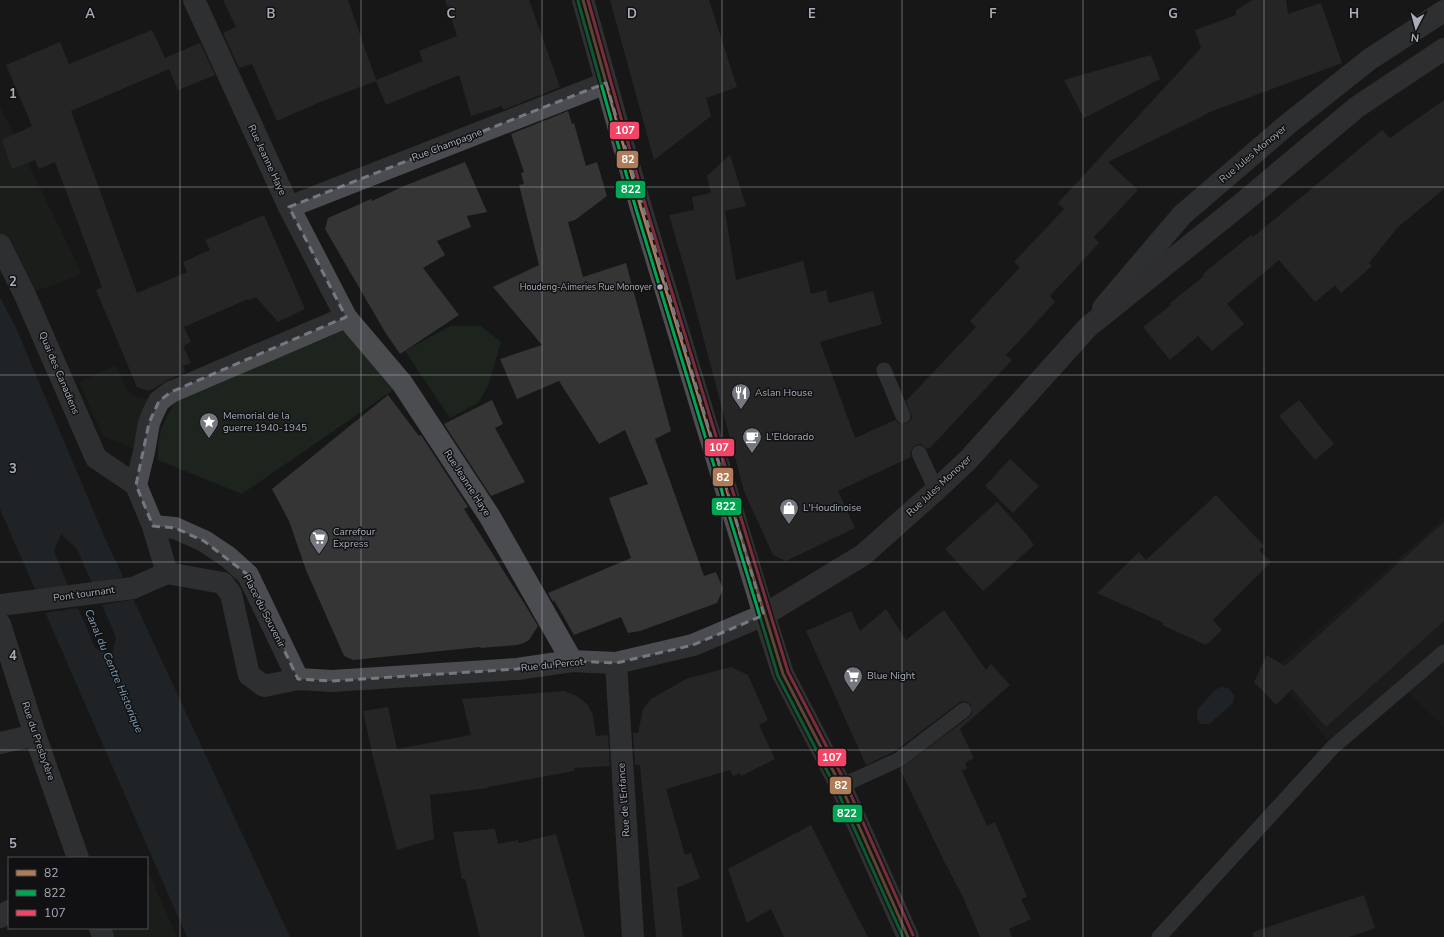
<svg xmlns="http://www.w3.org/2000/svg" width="1444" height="937" viewBox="0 0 1444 937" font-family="'Nunito Sans',sans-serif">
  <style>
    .built { fill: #212123 }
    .green { fill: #1d241e }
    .water { fill: #2a3239 }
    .pier { fill: #171717 }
    .building { fill: #353536 }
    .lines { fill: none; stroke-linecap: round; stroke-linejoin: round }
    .lane { stroke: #4b4c50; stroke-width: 15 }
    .street { stroke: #4b4c50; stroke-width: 22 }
    .secondary { stroke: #4a4a4e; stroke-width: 22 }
    .primary { stroke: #4d4f52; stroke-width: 22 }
    .bus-1-casing { stroke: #111113; stroke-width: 6 }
    .bus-2-casing { stroke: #111113; stroke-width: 6 }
    .bus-3-casing { stroke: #111113; stroke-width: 6 }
    .bus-1 { stroke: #b07c57; stroke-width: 3 }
    .bus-2 { stroke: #00a651; stroke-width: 3 }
    .bus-3 { stroke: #f34667; stroke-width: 3 }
    .marked { fill: none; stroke: #757880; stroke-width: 3; stroke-dasharray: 8 5; stroke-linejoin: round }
    .grid { fill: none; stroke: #a8adb8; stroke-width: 1; stroke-opacity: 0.55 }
    .bus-dot { fill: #a8adb8; stroke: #111113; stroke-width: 1.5 }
    .labels { text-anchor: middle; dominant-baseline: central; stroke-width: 3; stroke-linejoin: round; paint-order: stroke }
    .bus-label { font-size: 9px; fill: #a8adb8; stroke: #111113; text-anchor: end }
    .street-label { font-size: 10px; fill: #a8adb8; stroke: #111113 }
    .poi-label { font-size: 10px; fill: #a8adb8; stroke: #111113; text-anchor: start }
    .water-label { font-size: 11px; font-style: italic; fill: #7f9bb3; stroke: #111113 }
    .grid-label { font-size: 13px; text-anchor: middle; font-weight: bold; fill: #a8adb8; stroke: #111113; stroke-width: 3; stroke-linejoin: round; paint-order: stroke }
    .line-badge { stroke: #111113; stroke-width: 1.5 }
    .badge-label { font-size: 11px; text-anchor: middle; font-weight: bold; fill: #fff }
  </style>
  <rect width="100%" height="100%" fill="#171717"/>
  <path class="built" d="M1444,518V727L1403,687L1333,747L1266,663H1281Z"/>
  <g class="green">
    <path d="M0,106L82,274L25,295L0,245Z"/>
    <path d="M450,326H481L501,342L488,386L478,403L450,418L405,351Z"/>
    <path d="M342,327L396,388L242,494L158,460C157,433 162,424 176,401Z"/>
    <path d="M116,365L128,391C134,398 142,398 150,400L137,450L103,436L79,382Z"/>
    <path d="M147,869L177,937H103L100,928H147Z"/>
  </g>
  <g class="water">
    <path d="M0,297L16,328L104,536L290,937H187L0,509Z"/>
    <path d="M1221,687L1228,688L1234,695L1233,703L1209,724H1201L1197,718V710L1215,690Z"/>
  </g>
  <path class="pier" d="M61,534L77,549L92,583L126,577L136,599L102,605L116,637L112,655L95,648L78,608L44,613L35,592L68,586L54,551Z"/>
  <g class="building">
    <path d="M223,0H348L376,80L423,61L419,51L457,36L445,0H529L560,87L503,110L502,106L471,116L459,75L386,105L376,81L320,102L277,121L252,64L239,68L223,33L236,27Z"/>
    <path d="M610,0H709L737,87L706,98L711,116L654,160Z"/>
    <path d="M1253,0H1286L1288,14L1321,3L1342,63L1210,112L1199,118L1108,162L1138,190L1094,237L1099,243L1050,296L1055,302L1006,355L1012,360L931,447L927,449L920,444L915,445L910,452L911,457L838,491L855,528L786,561L773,555L744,491L688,280L669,215L694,210L692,197L711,193L707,176L730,155L746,206L725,211L736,280L803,261L811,294L826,290L829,303L873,291L882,324L820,342L855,438L895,420L898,423L906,424L910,421L912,417L906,401L976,327L970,321L1020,267L1014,262L1064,209L1058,203L1201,48L1195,30L1236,15V10Z"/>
    <path d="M152,30L165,58L200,43L215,75L178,90L169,69L71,111L137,293L187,272L183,262L210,250L205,240L264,215L305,309L278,322L256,297L249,300L248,299L184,327L191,342L183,346L191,363L183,366L185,372L166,381L155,388L149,391L137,387L96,290L102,287L55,162L39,169L35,160L12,169L2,140L32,126L6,65L60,42L69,64Z"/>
    <path d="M1151,55L1160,79L1084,118L1064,80Z"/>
    <path d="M1444,100V189L1398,227L1369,263L1372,266L1341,293L1335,285L1315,302L1279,260L1227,304L1244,324L1212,351L1198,336L1170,360L1143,327L1171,305L1170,303L1204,276L1203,274L1251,235L1253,237L1382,130L1390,138Z"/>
    <path d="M568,111L572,124L574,123L586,166L597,162L607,196L575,220L568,222L583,277L626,263L671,431L655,439L704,576L716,572L723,589L717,603L640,631L628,633L621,617L574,635L554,600L553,602L548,593L631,558L609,498L648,484L625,430L599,444L559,381L517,399L500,359L542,345L493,287L539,265L519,185L524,184L521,173L524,172L511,134Z"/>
    <path d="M465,162L487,212L467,216L471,227L437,241L445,255L423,268L459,315L400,354L385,332L325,229L328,218L371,199L372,201L404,186Z"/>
    <path d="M388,395L419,436L421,435L468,507L464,509L524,603L538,626L529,640L524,643L517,645L481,648L480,647L353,660L344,656L306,570L289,521L272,489Z"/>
    <path d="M492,400L503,424L495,428L525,482L491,496L444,424Z"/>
    <path d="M1299,400L1334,444L1315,460L1279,416Z"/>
    <path d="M1010,459L1039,486L1013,513L985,486Z"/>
    <path d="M1216,495L1264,546L1259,550L1271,562L1213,620L1222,630L1206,645L1162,625L1164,623L1097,593L1139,552L1146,560Z"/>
    <path d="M997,502L1027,535L1034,545L983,591L945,549Z"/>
    <path d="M1444,522V621L1326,727L1292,689L1276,705L1254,682L1267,655L1285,666Z"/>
    <path d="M886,609L906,640L944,610L986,670L991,664L1010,685L960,729L974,758L965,763L967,768L962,771L987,826L995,822L1027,897L1021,899L1031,919L1009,929L1012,937H980L963,897L944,861L900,769L969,717L972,713L971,705L967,702L962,701L959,703L895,751L866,765L806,631L851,611L860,631Z"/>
    <path d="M731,667L748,675L768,720L759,725L775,759L741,776L740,773L733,776L730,770L666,789L685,855L691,853L700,878L677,888L683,937H656L640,765H635L633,733H638L643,709L651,699L686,679Z"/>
    <path d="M564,691L577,696L587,704L593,715L596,736L608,735L610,766L574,768V771L488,787L489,788L430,795L434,839L397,850L373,757L363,711L388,707L397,749L471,735L462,699Z"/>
    <path d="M811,825L844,891L868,937H784L771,909L747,923L728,869Z"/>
    <path d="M495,829L498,844L518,840L519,843L556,834L585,937H480L465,879H462L453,832Z"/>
    <path d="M1364,895L1375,928L1349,937H1253V932Z"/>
  </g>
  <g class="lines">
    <g class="lane">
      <path d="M884,370L903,416"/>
      <path d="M919,453L936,490"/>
      <path d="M841,786L900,759L964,710"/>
      <path d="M1159,937L1333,747L1444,652"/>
    </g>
    <g class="street">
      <path d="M194,0L289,207L346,317L402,383L490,517L572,661"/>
      <path d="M289,207L606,83"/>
      <path d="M0,245L25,295L96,458L136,485"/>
      <path d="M1103,308L1182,215L1288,124L1370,59L1444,11"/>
      <path d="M136,485L144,452L149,423L153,413L159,401L171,392L346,317"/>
      <path d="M136,485L153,526L167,573"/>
      <path d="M153,526L175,528L204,541L228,557L248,575L298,679"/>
      <path d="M0,605L133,588L167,573L223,583L231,594L249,675L264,686L298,679L332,681L517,669L572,661L616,663L693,645L764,615"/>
      <path d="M0,624L35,735L78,858"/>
      <path d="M616,663L633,937"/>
      <path d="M0,743L35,735"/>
      <path d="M0,917L9,911"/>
      <path d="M100,928L103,937"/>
    </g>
    <path class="secondary" d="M764,615L863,555L936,490L968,460L1088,327L1240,205L1357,107L1444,49"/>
    <path class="primary" d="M583,0L641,208L764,615L783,674L841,786L908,937"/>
    <g class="bus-1-casing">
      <path id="bus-1" d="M583,0L641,208L783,674L841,786L908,937"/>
    </g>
    <g class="bus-2-casing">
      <path id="bus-2" d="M578,1L636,209L778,676L836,788L903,937"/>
    </g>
    <g class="bus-3-casing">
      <path id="bus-3" d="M588,0L646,207L788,672L846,784L913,935"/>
    </g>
    <use href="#bus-1" class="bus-1"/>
    <use href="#bus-2" class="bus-2"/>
    <use href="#bus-3" class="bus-3"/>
  </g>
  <path d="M0 0H1444V937H0ZM606,83L764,615L693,645L616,663L572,661L517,669L332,681L298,679L248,575L204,541L175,528L153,526L136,485L149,423L159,401L171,392L346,317L289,207Z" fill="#171717" fill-opacity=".55" fill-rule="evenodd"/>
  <path class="marked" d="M606,83L764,615L693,645L616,663L572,661L517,669L332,681L298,679L248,575L204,541L175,528L153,526L136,485L149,423L159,401L171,392L346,317L289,207Z"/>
  <path class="grid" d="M180,0V937M361,0V937M542,0V937M722,0V937M902,0V937M1083,0V937M1264,0V937M0,187H1444M0,375H1444M0,562H1444M0,750H1444"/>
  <defs>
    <g id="restaurant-pin" transform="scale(1)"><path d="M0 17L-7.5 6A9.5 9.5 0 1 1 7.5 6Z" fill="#757880" stroke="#111113"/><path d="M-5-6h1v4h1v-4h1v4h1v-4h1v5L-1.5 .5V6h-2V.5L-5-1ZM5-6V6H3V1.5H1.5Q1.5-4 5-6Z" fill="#fff"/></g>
    <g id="sight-pin" transform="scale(1)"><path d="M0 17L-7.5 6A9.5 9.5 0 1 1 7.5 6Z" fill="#757880" stroke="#111113"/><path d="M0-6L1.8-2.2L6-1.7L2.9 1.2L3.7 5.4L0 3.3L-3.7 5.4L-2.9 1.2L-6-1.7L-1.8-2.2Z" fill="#fff"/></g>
    <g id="cafe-pin" transform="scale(1)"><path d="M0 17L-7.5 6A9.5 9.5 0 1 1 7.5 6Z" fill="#757880" stroke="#111113"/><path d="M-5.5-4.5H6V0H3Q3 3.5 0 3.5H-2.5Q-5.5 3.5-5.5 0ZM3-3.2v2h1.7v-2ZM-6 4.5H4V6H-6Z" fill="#fff"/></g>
    <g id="shop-pin" transform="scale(1)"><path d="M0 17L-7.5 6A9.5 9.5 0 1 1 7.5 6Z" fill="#757880" stroke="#111113"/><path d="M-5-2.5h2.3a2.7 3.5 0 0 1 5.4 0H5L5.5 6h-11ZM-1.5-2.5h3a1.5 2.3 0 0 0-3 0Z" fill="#fff"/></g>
    <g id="supermarket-pin" transform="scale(1)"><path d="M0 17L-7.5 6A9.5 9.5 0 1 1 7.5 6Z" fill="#757880" stroke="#111113"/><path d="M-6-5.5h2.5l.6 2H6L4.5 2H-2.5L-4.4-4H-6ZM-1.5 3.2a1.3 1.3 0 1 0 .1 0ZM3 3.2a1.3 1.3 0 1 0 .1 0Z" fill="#fff"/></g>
  </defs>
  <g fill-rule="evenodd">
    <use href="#restaurant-pin" x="741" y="393"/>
    <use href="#sight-pin" x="209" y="422"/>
    <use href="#cafe-pin" x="752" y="437"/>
    <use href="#shop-pin" x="789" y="508"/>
    <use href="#supermarket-pin" x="319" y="538"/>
    <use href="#supermarket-pin" x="853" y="676"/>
  </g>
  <circle class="bus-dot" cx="660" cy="287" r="3.5"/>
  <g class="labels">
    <g class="bus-label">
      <text x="652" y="287">Houdeng-Aimeries Rue Monoyer</text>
    </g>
    <g class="street-label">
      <text transform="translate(447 145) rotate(-21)">Rue Champagne</text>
      <text transform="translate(1253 154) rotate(-40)">Rue Jules Monoyer</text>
      <text transform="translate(267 160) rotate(65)">Rue Jeanne Haye</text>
      <text transform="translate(59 373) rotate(67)">Quai des Canadiens</text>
      <text transform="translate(467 483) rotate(57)">Rue Jeanne Haye</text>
      <text transform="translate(939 486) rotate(-43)">Rue Jules Monoyer</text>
      <text transform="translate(84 594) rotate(-8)">Pont tournant</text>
      <text transform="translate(264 611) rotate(63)">Place du Souvenir</text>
      <text transform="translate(552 665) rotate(-6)">Rue du Percot</text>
      <text transform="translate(38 741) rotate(71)">Rue du Presbytère</text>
      <text transform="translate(624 800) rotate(-94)">Rue de l'Enfance</text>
    </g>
    <g class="poi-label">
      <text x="755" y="393">Aslan House</text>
      <text x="223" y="416">Memorial de la<tspan x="223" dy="12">guerre 1940-1945</tspan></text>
      <text x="766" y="437">L'Eldorado</text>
      <text x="803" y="508">L'Houdinoise</text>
      <text x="333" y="532">Carrefour<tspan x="333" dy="12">Express</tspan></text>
      <text x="867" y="676">Blue Night</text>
    </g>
    <g class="water-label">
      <text transform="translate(114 671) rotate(67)">Canal du Centre Historique</text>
    </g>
  </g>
  <g class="grid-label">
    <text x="90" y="18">A</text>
    <text x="271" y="18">B</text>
    <text x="451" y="18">C</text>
    <text x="632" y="18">D</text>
    <text x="812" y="18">E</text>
    <text x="993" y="18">F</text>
    <text x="1173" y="18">G</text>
    <text x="1354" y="18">H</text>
    <text x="13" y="98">1</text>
    <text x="13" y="286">2</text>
    <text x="13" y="473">3</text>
    <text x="13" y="660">4</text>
    <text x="13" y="848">5</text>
  </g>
  <g class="line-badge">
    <rect x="609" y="121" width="31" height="19" rx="4" fill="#f34667"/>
    <rect x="616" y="150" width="23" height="19" rx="4" fill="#b07c57"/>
    <rect x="615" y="180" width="31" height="19" rx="4" fill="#00a651"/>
    <rect x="704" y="438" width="31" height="19" rx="4" fill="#f34667"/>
    <rect x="712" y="467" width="22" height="20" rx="4" fill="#b07c57"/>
    <rect x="711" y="497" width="31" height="19" rx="4" fill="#00a651"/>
    <rect x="817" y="748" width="30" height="19" rx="4" fill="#f34667"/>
    <rect x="829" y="776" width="23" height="19" rx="4" fill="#b07c57"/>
    <rect x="832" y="804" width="31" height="19" rx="4" fill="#00a651"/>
  </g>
  <g class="badge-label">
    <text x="625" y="134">107</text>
    <text x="628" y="163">82</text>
    <text x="631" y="193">822</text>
    <text x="719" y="451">107</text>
    <text x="723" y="481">82</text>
    <text x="726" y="510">822</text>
    <text x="832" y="761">107</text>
    <text x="841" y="789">82</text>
    <text x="847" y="817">822</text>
  </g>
  <rect x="8" y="857" width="140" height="72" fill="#111113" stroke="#4d4f55"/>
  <rect x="16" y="870" width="20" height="6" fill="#b07c57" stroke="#4d4f55"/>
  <text x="44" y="877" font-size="12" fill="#a8adb8">82</text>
  <rect x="16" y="890" width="20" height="6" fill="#00a651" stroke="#4d4f55"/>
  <text x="44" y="897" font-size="12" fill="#a8adb8">822</text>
  <rect x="16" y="910" width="20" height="6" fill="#f34667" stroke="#4d4f55"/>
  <text x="44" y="917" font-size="12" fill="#a8adb8">107</text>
  <g transform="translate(1416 28) rotate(186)" stroke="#111113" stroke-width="3" paint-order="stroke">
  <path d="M0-3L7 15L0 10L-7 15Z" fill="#a8adb8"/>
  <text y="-6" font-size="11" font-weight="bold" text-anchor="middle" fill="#a8adb8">N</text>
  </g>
</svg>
